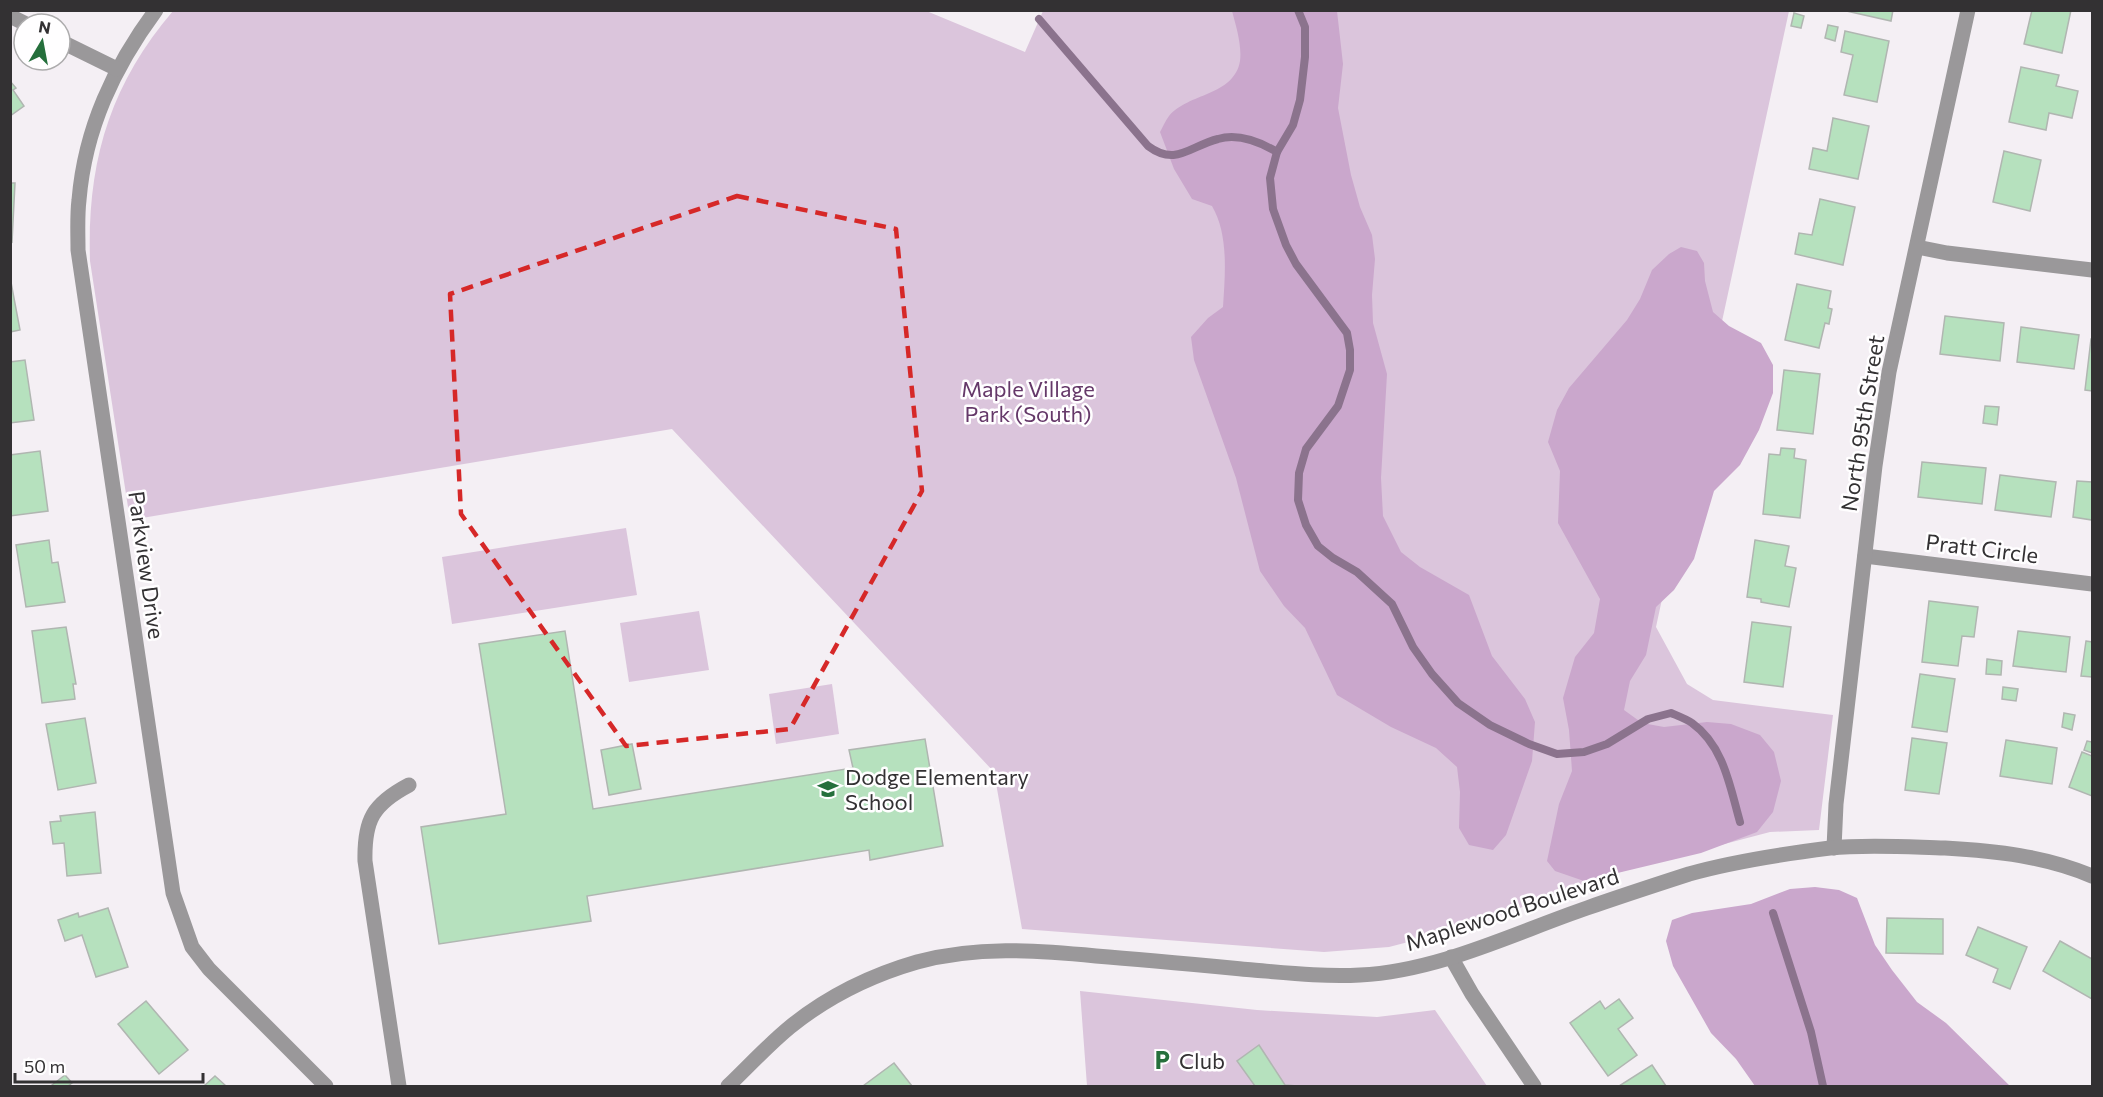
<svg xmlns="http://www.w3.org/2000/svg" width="2103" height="1097" viewBox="0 0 2103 1097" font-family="Commissioner,sans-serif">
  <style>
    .green { fill: #dbc5dc }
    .forest { fill: #caa7cc }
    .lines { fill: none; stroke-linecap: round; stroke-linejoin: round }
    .stream { stroke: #8b738d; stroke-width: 8 }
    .building { fill: #b6e1be; stroke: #b0b6b1; stroke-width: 1.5 }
    .minor { stroke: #9a989a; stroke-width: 15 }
    .marked { fill: none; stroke: #d62828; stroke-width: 4.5; stroke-dasharray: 12 8; stroke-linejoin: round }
    .labels { text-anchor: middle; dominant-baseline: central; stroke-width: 5; stroke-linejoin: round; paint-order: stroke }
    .park-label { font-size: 22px; fill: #653869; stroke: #fffeff }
    .street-label { font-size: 22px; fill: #333133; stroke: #fffeff }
    .poi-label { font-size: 22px; fill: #333133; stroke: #fffeff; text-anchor: start }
  </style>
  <rect width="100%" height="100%" fill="#f4eff4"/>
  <g class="green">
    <path d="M924,10L1025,52L1043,11H1789L1656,627L1687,684L1713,700L1833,715L1819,830L1770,832L1626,870L1466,927L1389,947L1324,952L1022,929L994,772L672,429L130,520L90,261C87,163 109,86 173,11Z"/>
    <path d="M626,528L637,595L452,624L442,557Z"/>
    <path d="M699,611L709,670L629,682L620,623Z"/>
    <path d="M832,684L839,734L776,744L769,694Z"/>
    <path d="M1080,991L1257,1010L1377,1017L1435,1010L1487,1086H1087Z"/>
  </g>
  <g class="forest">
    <path d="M1232,11H1337L1343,64L1338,108L1351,175L1360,207L1372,235L1375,259L1372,295L1373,323L1387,374L1381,478L1383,516L1401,552L1420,567L1469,595L1492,656L1525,699L1535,722L1532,761L1506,835L1493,850L1469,845L1459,828L1460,792L1457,767L1436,748L1391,727L1337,695L1305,628L1284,606L1260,571L1236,478L1194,360L1191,337L1208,318L1223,307C1225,275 1229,235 1212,206L1192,199L1174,169L1160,132C1163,127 1165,121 1169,116C1188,93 1234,96 1240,61C1242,45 1236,26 1232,11Z"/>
    <path d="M1681,247L1697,251L1704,263L1705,281L1713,312L1729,326L1761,343L1773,365V393L1759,430L1740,465L1714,491L1694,559L1674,590L1656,607L1646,655L1630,681L1624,710L1642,723L1664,727L1707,722L1731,724L1760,735L1774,752L1781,781L1773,812L1757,832L1701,853L1584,881L1555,871L1547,861L1559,804L1572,771L1569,730L1563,698L1575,657L1594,633L1600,599L1558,523L1560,471L1548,442L1557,410L1569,388L1627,320L1640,299L1652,270L1669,254Z"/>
    <path d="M1815,887L1839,890L1857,898L1875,945L1892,970L1917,1002L1946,1023L2010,1086H1755L1736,1059L1711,1033L1673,966L1666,941L1672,920L1692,913L1751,904L1790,889Z"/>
  </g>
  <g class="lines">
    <g class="stream">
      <path d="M1298,10L1305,27V57L1300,100L1293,125L1277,152L1270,178L1273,209L1286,245L1296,264L1347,333L1350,350V370L1338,406L1306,449L1299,473L1298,500L1306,525L1318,546L1333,558L1357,572L1392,604L1413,647L1432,674L1458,703L1490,725L1529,744L1557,754L1584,752L1607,744L1648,719L1671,713C1678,716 1686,719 1692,723C1724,746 1730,787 1740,822"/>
      <path d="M1039,19L1148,146C1176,167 1190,146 1218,139C1238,133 1260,142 1277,152"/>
      <path d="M1773,913L1811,1032L1823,1086"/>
    </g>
  </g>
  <g class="building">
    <path d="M1842,10H1893L1891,21Z"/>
    <path d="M2032,10H2071L2062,53L2024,44Z"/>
    <path d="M1794,13L1804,16L1801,28L1791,26Z"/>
    <path d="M1828,25L1838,27L1835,41L1825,38Z"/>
    <path d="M1845,31L1889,41L1877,102L1844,95L1853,55L1841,52Z"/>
    <path d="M2021,67L2059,75L2056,86L2078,91L2072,118L2049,113L2046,130L2009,122Z"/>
    <path d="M10,81L16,88L13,90L24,106L10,116Z"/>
    <path d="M1833,118L1869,126L1858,179L1809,169L1813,148L1827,151Z"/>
    <path d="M2004,151L2041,160L2030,211L1993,202Z"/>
    <path d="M10,183H15L12,242L10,241Z"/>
    <path d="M1820,199L1855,207L1843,265L1795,254L1799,233L1812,235Z"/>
    <path d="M10,277L20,330L10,332Z"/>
    <path d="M1797,284L1831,291L1828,308L1832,309L1829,324L1825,323L1819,348L1785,340Z"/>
    <path d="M1945,316L2004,323L2000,361L1940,354Z"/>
    <path d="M2021,327L2079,335L2074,369L2017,362Z"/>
    <path d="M2091,339H2092V391L2085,390Z"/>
    <path d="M25,360L34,420L10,423V362Z"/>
    <path d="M1784,370L1820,374L1813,434L1777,430Z"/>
    <path d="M1985,406L1999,407L1997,425L1983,423Z"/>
    <path d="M1781,448L1795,449L1794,458L1806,460L1800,518L1763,514L1769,454L1780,455Z"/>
    <path d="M40,451L48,511L10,516V455Z"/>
    <path d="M1922,462L1986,468L1982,504L1918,497Z"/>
    <path d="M2000,475L2056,482L2051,517L1995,510Z"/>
    <path d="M2077,481L2092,482V520L2073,517Z"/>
    <path d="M49,540L52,563L58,562L65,602L26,607L16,545Z"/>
    <path d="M1755,540L1789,546L1785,566L1796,568L1789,607L1761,602V599L1747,597Z"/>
    <path d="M1929,601L1978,607L1974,637L1962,636L1958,666L1922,662Z"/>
    <path d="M1752,622L1791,627L1783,687L1744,682Z"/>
    <path d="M66,627L76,684H73L75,699L42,703L32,631Z"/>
    <path d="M565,631L593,809L853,768L849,750L925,739L943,846L870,860L869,850L587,896L591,921L439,944L421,827L506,814L479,644Z"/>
    <path d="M2018,631L2070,637L2066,672L2013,666Z"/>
    <path d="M2086,641L2092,642V677L2081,676Z"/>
    <path d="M1987,659L2002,661L2001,675L1986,674Z"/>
    <path d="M1920,674L1955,679L1947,732L1912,727Z"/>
    <path d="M2003,687L2018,689L2016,701L2002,699Z"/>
    <path d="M2064,713L2075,715L2072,730L2062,727Z"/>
    <path d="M85,718L96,783L58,790L46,724Z"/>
    <path d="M1912,738L1947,743L1939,794L1905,790Z"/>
    <path d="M2006,740L2057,748L2052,784L2000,776Z"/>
    <path d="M2087,741L2092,742V753L2084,750Z"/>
    <path d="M632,744L641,789L609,795L601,750Z"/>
    <path d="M2082,752L2092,756V796L2069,787Z"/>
    <path d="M95,812L101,873L67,876L64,843L53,844L50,822L61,821L60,816Z"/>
    <path d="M108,908L128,967L96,977L82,935L65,941L58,920L78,913L79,917Z"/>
    <path d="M1887,918L1943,919V954L1886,953Z"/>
    <path d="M1978,927L2027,947L2010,989L1993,982L1998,969L1966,955Z"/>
    <path d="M2060,941L2092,959V999L2043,971Z"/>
    <path d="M1619,999L1633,1018L1618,1029L1637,1055L1608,1076L1570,1023L1600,1001L1605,1009Z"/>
    <path d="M146,1001L188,1050L159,1074L118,1024Z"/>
    <path d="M1259,1045L1285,1085L1297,1086H1255L1237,1061Z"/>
    <path d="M894,1063L912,1086H863Z"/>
    <path d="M1652,1065L1666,1086H1619Z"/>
    <path d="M65,1075L72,1083L68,1086H54L52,1085Z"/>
    <path d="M215,1076L226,1086H204Z"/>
  </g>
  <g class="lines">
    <g class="minor">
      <path d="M156,10C114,67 85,128 79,200C77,216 78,233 78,250L173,893L192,947L209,969L326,1086"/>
      <path d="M10,16L26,24"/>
      <path d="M60,41L117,69"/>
      <path d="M1917,247L1947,253L2092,270"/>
      <path d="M1865,556L2092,584"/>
      <path d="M1834,848L1836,804L1875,466L1889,372L1968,10"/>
      <path d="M1451,957L1472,994L1534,1086"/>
      <path d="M399,1086L365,861C364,820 373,804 409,785"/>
      <path d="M728,1086C748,1067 768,1045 790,1027C827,997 872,975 917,962C976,946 1035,950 1096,956C1148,960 1200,965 1253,970C1288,973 1325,977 1360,975C1439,971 1514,933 1587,908C1621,896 1655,885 1689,874C1735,861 1783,854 1830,848C1867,844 1909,847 1945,848C1996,851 2045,856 2092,876"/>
    </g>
  </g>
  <path class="marked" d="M737,196L896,229L922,491L790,729L626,746L461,514L450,294Z"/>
  <defs>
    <g id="school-bare" transform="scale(1.62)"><path d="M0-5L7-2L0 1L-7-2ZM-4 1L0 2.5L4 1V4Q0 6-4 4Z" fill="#256f3c" stroke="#fffeff" stroke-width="2.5" paint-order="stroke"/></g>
    <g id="parking-bare" transform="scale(1.62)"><path d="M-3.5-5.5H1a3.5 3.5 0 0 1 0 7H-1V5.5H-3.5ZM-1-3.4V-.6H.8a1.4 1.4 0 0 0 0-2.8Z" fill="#256f3c" stroke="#fffeff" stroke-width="2.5" paint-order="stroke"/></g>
  </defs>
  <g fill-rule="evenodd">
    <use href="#school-bare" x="828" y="789"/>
    <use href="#parking-bare" x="1162" y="1060"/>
  </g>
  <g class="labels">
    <g class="park-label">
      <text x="1028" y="388">Maple Village<tspan x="1028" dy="25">Park (South)</tspan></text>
    </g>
    <g class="street-label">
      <text transform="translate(1862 423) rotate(-81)">North 95th Street</text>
      <text transform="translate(1982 548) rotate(7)">Pratt Circle</text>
      <text transform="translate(147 565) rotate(82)">Parkview Drive</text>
      <text transform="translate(1512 909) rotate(-18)">Maplewood Boulevard</text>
    </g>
    <g class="poi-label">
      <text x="845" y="776">Dodge Elementary<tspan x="845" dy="25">School</tspan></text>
      <text x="1179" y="1060">Club</text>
    </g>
  </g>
  <rect width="2103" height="1097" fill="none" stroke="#333133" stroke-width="24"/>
  <g transform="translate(42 42) rotate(10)"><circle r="28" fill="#fffeff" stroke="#adacad" stroke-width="1.5"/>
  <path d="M0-4.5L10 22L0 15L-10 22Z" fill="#256f3c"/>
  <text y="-9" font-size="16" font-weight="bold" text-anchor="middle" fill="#333133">N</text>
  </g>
  <path d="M15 1073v9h188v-9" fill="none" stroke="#333133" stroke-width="3"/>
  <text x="24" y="1073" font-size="18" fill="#333133" stroke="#fffeff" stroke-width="4.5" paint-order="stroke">50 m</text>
</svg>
